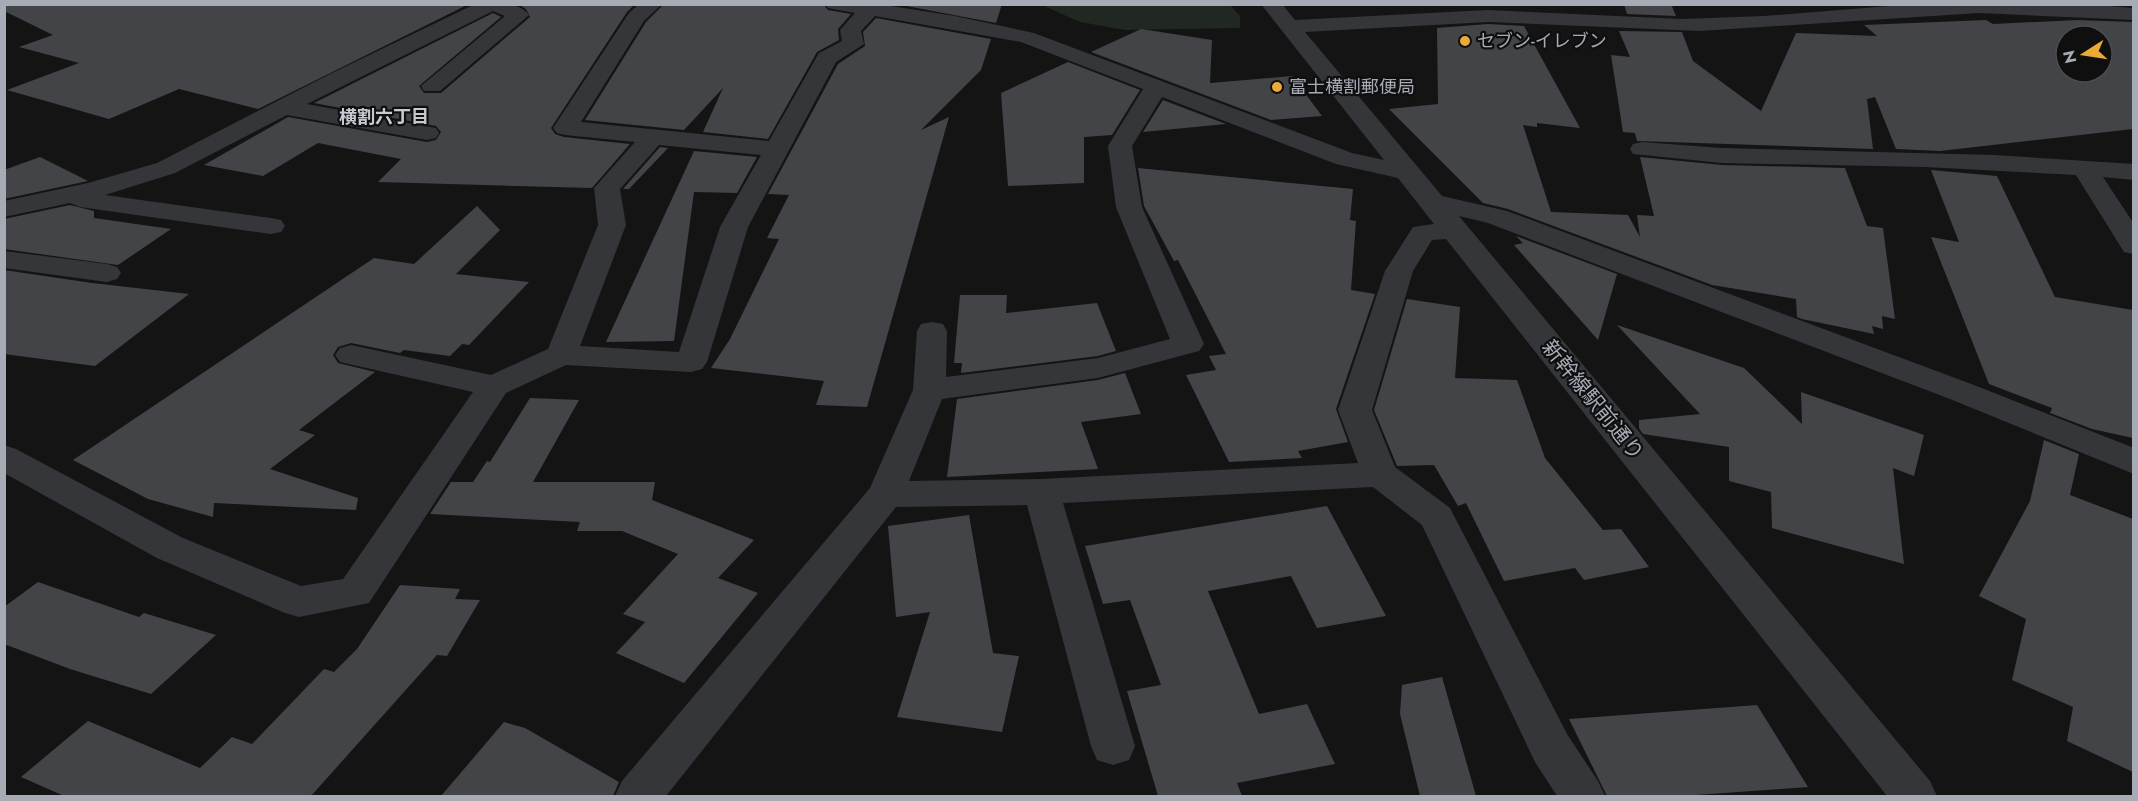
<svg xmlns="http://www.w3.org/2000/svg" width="2138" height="801" viewBox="0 0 2138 801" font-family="Jost,'Noto Sans JP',sans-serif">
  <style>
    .green { fill: #202821 }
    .building { fill: #434448; fill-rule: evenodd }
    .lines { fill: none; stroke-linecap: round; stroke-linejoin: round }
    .minor { fill: #35363a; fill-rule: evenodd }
    .poi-dot { fill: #eba936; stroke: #0f0f10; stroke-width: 2 }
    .labels { text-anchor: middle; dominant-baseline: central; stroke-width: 4.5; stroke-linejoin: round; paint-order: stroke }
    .far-poi-label { font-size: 18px; fill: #a6abb5; stroke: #0f0f10; text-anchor: start }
    .far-neighbourhood-label { font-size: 18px; font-weight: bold; fill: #c6cad1; stroke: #0f0f10 }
    .street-label { font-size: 21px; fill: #a6abb5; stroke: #0f0f10 }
  </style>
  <rect width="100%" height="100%" fill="#141415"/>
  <path class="green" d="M1034,5H1230L1240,16V28L1125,30L1080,22L1044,6Z"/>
  <g class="building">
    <path d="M4,4H469L258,109L179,89L109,119L7,90L79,63L19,47L53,35L4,11Z"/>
    <path d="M518,4H635L627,12L551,128L555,134L564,137L630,144L592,188L378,182L401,159L318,143L263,176L204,165L288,117L427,142L436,140L441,132L436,126L314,103L493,13L501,17L419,86L424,93H441L530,17L526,9Z"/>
    <path d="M664,4H823L828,10L851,14L838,29L839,40L817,52L768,139L703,132L723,88L684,130L585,120L646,22Z"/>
    <path d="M896,4H1002L996,23Z"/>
    <path d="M1624,4H1671L1676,16L1627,14Z"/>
    <path d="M876,18L991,39L981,70L921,130L949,117L867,407L816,405L824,381L711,368L730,339L779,239L767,238L789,195L768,194L838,64L865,46L863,32Z"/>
    <path d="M1986,20L1993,24L2077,20L2133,22V129L1940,151L1896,149L1875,97L1867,99L1873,149L1637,141L1635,133L1623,132L1611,55L1630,57L1619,31L1682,32L1693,61L1761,111L1796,33L1877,36L1864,25ZM2066,36H2102V72H2066Z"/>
    <path d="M1488,24L1524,26L1580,128L1537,123V127L1523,125L1551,212L1628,215L1640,237L1637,215L1654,216L1640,157L1722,165L1845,168L1867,226L1883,228L1895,319L1882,316L1883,329L1872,326L1874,334L1802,319L1797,317L1796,299L1712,285L1508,209L1483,203L1389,109L1438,104L1437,28Z"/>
    <path d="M1141,29L1212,40L1210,83L1292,76L1322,116L1271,120L1091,52Z"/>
    <path d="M1068,62L1140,90L1112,135L1084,137V183L1008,186L1001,93Z"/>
    <path d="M1163,100L1226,124L1143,132Z"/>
    <path d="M660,147L668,148L629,189H623Z"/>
    <path d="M694,151L757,157L737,193L694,192L674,341L606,342Z"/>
    <path d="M40,157L88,181L4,199V170Z"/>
    <path d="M1138,168L1353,189L1350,220L1356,221L1351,290L1375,294L1336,409L1348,442L1298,451L1302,458L1229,462L1186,375L1216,370L1209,356L1226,354L1178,260L1174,261L1144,206Z"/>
    <path d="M1931,170L1997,176L2055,297L2133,310V438L2092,429L2050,413L2052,408L1989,384L1931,237L1959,242Z"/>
    <path d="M70,205L94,211V218L171,229L118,265L4,249V219Z"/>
    <path d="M477,206L500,230L456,274L529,282L469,345L462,344L450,356L404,350L400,353L351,343L338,347L333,355L338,363L375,372L299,430L315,435L270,469L358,498L356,510L214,503L213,517L148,499L73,460L374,258L414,264Z"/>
    <path d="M1516,236L1617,274L1598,340L1514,245L1523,243Z"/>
    <path d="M4,270L92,283L189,294L95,366L4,354Z"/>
    <path d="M960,295H1007L1006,313L1097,303L1116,351L1098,356L961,373L962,363H954Z"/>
    <path d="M1407,299L1460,307L1455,378L1517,380L1545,458L1603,530L1621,529L1649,567L1584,580L1575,568L1504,581L1466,503L1458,506L1434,465L1397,466L1374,410Z"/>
    <path d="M1617,325L1744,368L1802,424L1801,392L1924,435L1914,476L1893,468L1904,564L1772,528L1771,492L1729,481V447L1643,434L1639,428V420L1700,414Z"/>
    <path d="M1125,373L1141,414L1081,422L1098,469L947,477L957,399L1098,380Z"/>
    <path d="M530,398L579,400L533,482H655L652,500L754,540L718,578L758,593L684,683L616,653L645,622L623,614L678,554L622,531H577L580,522L430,514L451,482H473L487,461L490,462Z"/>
    <path d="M2044,440L2079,454L2070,495L2133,519V772L2067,741L2073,707L2012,680L2026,619L1979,596L2030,501Z"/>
    <path d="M1327,506L1386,616L1317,628L1291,576L1208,591L1259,714L1307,704L1335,764L1237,783L1242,796H1158L1127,691L1161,685L1130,600L1103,604L1085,546Z"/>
    <path d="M969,515L993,653L1019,656L1002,732L897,717L930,612L896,617L888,526Z"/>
    <path d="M38,582L139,617L144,613L216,635L151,694L70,669L4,644V607Z"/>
    <path d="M400,585L460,589L455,599L480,600L447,656L437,655L311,796H64L21,777L88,721L200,768L232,737L252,744L324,669L334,672L357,649Z"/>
    <path d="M1442,677L1476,796H1420L1400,714L1402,685Z"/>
    <path d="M1757,705L1808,787L1682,796H1607L1569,719Z"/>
    <path d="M504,722L525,728L619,782L613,796H441Z"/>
  </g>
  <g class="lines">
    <g class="minor">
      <path d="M475,4C492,4 518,0 529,15L440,91H424L421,86L505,16L493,11L307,104L436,128L439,133L436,138L427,140L287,115L175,173L105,195L271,218L281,220L285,226L281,232L271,234L80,207L70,203L4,217V201L88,183L157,163L330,74Z"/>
      <path d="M639,4H662L644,21L581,122L769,141L816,58L819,53L842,41L840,30L855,13L828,8L825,4H878L955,16L1034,33L1352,153L1384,160L1261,4H1282L1295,20L1488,10L1682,19L1764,16L1914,4H2083L2134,8V20L1979,13L1700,31L1488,22L1305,32L1442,196L1507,211L1974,385L2134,448V474L1950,399L1488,223L1459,216L1930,781L1937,796H1887L1446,239L1432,240L1413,271L1372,410L1395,467L1450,508L1567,734L1598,781L1605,796H1557L1535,762L1422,525L1373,487L1063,503L1135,746L1129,760L1113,765L1097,760L1091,746L1027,505L896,507L666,796H615L622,781L870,488L913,390L917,331L921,324L932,322L943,324L947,331L946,377L1098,358L1170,339L1116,207L1108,146L1143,89L1021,42L875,16L861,31L864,44L836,62L748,227L707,362L702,369L691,372L566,365L506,393L369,603L299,617L285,613L157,558L4,473V445L16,449L183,538L301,586L343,579L473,392L340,362L335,355L340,348L351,345L491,375L548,349L598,225L594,188L635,142L565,135L557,133L553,128L629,13ZM1162,97L1336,164L1398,178L1434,224L1413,227L1385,271L1338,410L1358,463L1042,479L909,481L942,399L1098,378L1199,351L1204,344L1142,207L1132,146ZM659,145L761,155L720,227L679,352L580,346L626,225L620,189Z"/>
      <path d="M1642,142L1722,148L1995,155L2134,164V180L2103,177L2134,224V254L2124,252L2076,175L1925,167L1722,163L1633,154L1630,149L1633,144Z"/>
      <path d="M4,251L107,264L117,267L121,273L117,279L107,282L4,268Z"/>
    </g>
  </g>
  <g class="poi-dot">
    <circle cx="1465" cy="41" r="6"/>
    <circle cx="1277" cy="87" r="6"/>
  </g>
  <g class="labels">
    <g class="far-poi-label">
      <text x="1477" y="41">セブン-イレブン</text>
      <text x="1289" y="87">富士横割郵便局</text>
    </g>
    <g class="far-neighbourhood-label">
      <text x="384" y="117">横割六丁目</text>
    </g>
    <g class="street-label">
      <text transform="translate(1593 400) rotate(51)">新幹線駅前通り</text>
    </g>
  </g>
  <rect width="2138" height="801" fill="none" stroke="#a6abb5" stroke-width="12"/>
  <g transform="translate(2084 54) rotate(258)"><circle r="28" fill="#0f0f10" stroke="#4b4d52" stroke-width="1.5"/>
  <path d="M0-4.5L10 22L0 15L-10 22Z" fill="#eba936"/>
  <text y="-9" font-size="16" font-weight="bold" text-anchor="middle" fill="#a6abb5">N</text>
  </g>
</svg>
